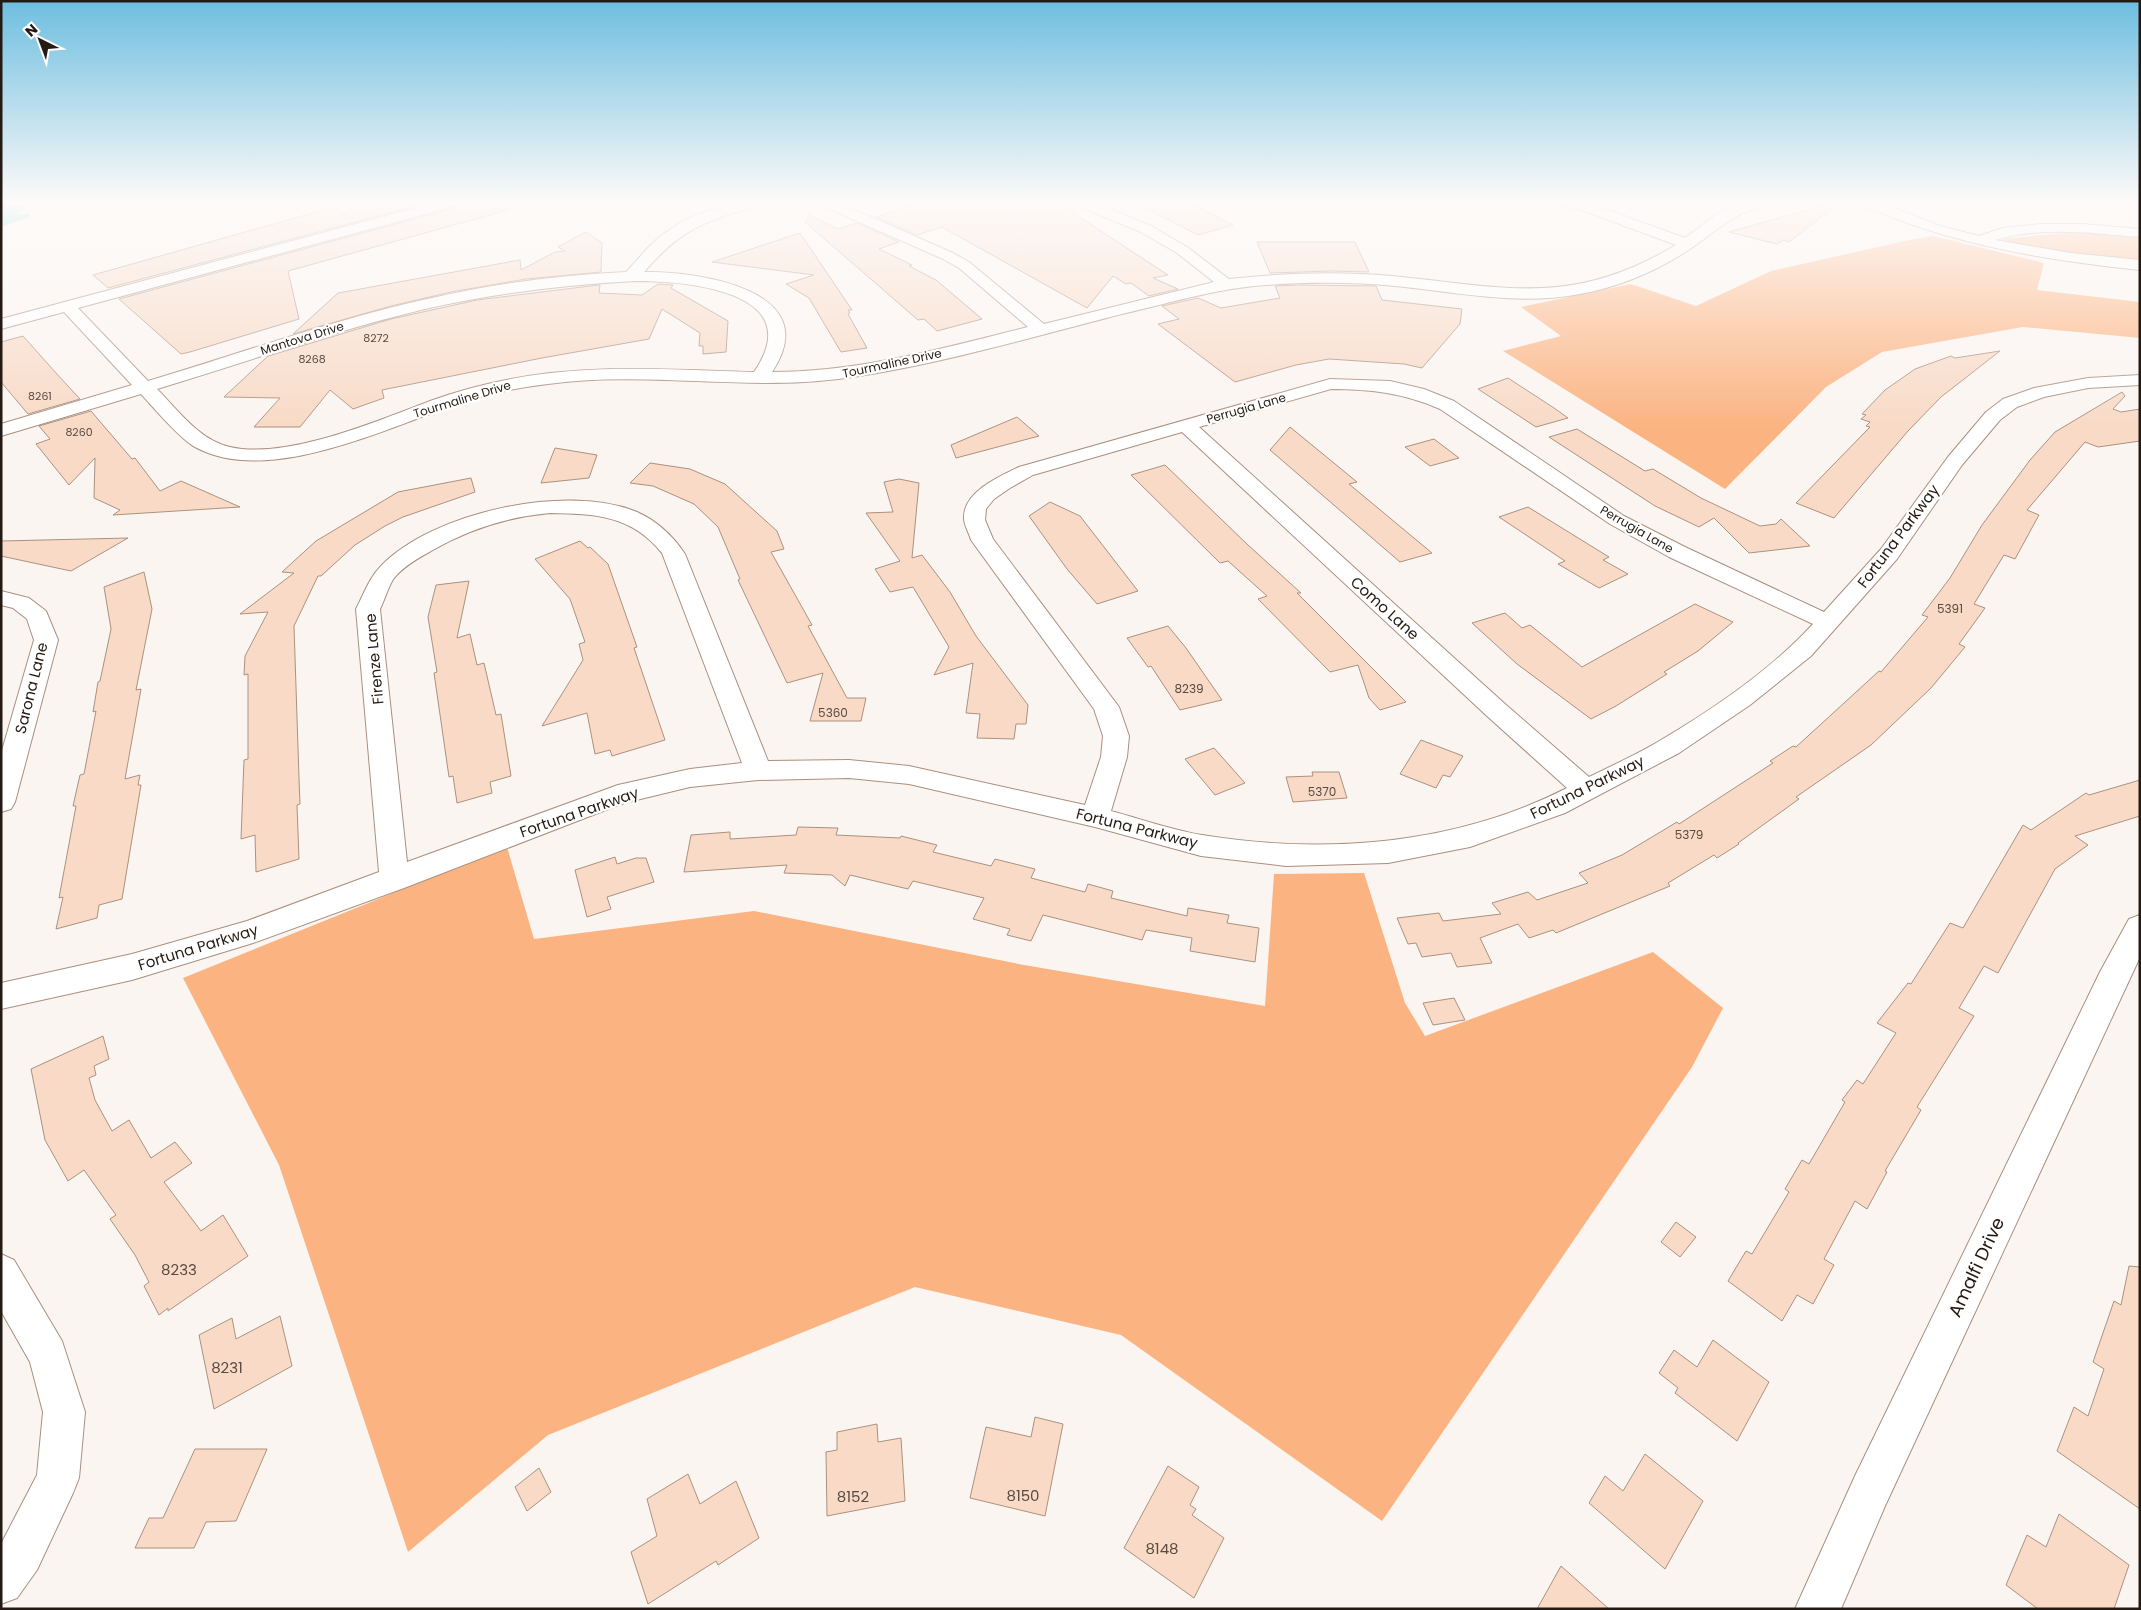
<svg xmlns="http://www.w3.org/2000/svg" width="2141" height="1610" viewBox="0 0 2141 1610" font-family="Poppins,sans-serif">
  <style>
    .green { fill: #fbb381 }
    .water { fill: #56cdd3 }
    .building { fill: #f8dac6; stroke: #ac917f }
    .lines { fill: none; stroke-linecap: round; stroke-linejoin: round }
    .street-casing { stroke: #aa8f7d; stroke-width: 2 }
    .street { fill: #fff; fill-rule: evenodd }
    .labels { text-anchor: middle; dominant-baseline: central; stroke-width: 4.5; stroke-linejoin: round; paint-order: stroke }
    .far-number-label { font-size: 11px; fill: #594a40 }
    .far-street-label { font-size: 12px; fill: #241a13; stroke: #fff }
    .number-label { font-size: 12px; fill: #594a40 }
    .street-label { font-size: 15px; fill: #241a13; stroke: #fff }
    .near-number-label { font-size: 15px; fill: #594a40 }
    .near-street-label { font-size: 18px; fill: #241a13; stroke: #fff }
  </style>
  <rect width="100%" height="100%" fill="#fbf5f1"/>
  <g class="green">
    <path d="M2074,232L2140,237V262L2031,249L2002,239Z"/>
    <path d="M1933,236L2044,263L2037,290L2140,302V338L2023,327L1882,352L1826,387L1725,489L1503,351L1561,336L1521,307L1631,284L1696,306L1771,271L1909,240Z"/>
    <path d="M507,847L534,939L754,911L1024,965L1265,1006L1274,874L1364,873L1405,1003L1425,1036L1653,952L1723,1008L1692,1067L1382,1521L1121,1335L915,1287L548,1435L408,1552L279,1165L183,978Z"/>
  </g>
  <path class="water" d="M1,205C9,208 17,205 25,208L15,214H30L29,217L1,227Z"/>
  <g class="building">
    <path d="M355,203H427L108,288L93,275L334,207L346,214Z"/>
    <path d="M459,203H507L508,210L288,271L299,319L190,352L181,354L119,299L455,208Z"/>
    <path d="M918,203H1058L1168,275L1153,278L1178,289L1149,296L1131,283L1126,284L1113,276L1087,308L942,227L917,235L876,217Z"/>
    <path d="M1135,203H1190L1233,225L1198,235Z"/>
    <path d="M1832,203H1839L1789,242L1783,240L1777,244L1729,232Z"/>
    <path d="M809,215L838,229L857,223L899,242L879,249L912,265L909,266L936,280L982,319L937,331L924,319L918,320L805,222Z"/>
    <path d="M586,232L602,243L601,272L526,279L451,292L391,306L293,334L338,293L520,260L521,270L555,252L565,251L558,247Z"/>
    <path d="M800,233L852,310H848L850,313L848,314L867,348L841,352L809,298L786,284L814,275L712,262Z"/>
    <path d="M1257,242H1355L1369,272L1331,271L1270,273Z"/>
    <path d="M658,284L673,285L671,288L728,321L726,352L703,354V346H699L700,333L662,309L649,339L542,358L382,390L384,398L353,409L330,390L300,427H254L280,398L224,397L268,356L391,319L477,300L582,287L600,285L599,293L642,295Z"/>
    <path d="M1299,285L1376,286L1382,300L1462,309L1460,324L1422,368L1404,364L1329,359L1296,365L1235,382L1158,324L1179,319L1162,306L1198,298L1221,308L1280,298L1275,286Z"/>
    <path d="M23,336L56,373L80,399L28,414L1,382V342Z"/>
    <path d="M2000,351L1941,397L1908,431L1834,518L1796,503L1870,427L1866,426L1870,422L1861,419L1866,415L1862,414L1885,390L1915,369L1951,356L1955,358Z"/>
    <path d="M1508,378L1554,408L1568,418L1536,427L1478,389Z"/>
    <path d="M2122,392L2125,396L2113,409L2121,412L2140,409V441L2098,447L2085,442L2027,510L2039,515L2015,559L2004,555L1974,604L1985,608L1959,644L1965,647L1931,688L1871,745L1796,797L1799,799L1738,843L1739,844L1717,858L1714,855L1668,883L1670,886L1556,933L1553,930L1529,938L1518,924L1480,938L1492,963L1457,967L1451,953L1422,957L1416,943L1408,944L1397,918L1439,913L1443,921L1501,914L1492,903L1528,892L1537,900L1588,883L1579,873L1622,855L1677,822L1679,824L1773,763L1770,761L1793,746L1796,747L1879,671L1881,672L1928,617L1922,615L1950,578L1982,525L2030,460L2055,432Z"/>
    <path d="M91,411L132,459L135,458L160,491L181,481L240,507L113,515L120,510L94,498L95,458L69,485L36,444L50,439L39,426Z"/>
    <path d="M1017,417L1039,436L956,458L951,445Z"/>
    <path d="M1290,427L1357,482L1349,484L1432,553L1400,562L1270,450Z"/>
    <path d="M1577,429L1645,471L1653,469L1701,498L1760,526L1776,524L1781,519L1810,546L1749,553L1714,518L1699,527L1655,506L1549,437Z"/>
    <path d="M1434,439L1459,458L1430,466L1405,447Z"/>
    <path d="M555,448L597,455L589,478L541,483Z"/>
    <path d="M650,463L690,469L725,484L777,531L784,549L771,552L812,625L808,626L847,698H866L861,721H810L823,673L787,683L738,580L740,579L718,527L694,504L653,486L630,483Z"/>
    <path d="M1165,465L1248,545L1301,593H1297L1406,702L1380,710L1369,698L1358,665L1330,672L1258,599L1267,596L1228,561L1220,563L1131,475Z"/>
    <path d="M471,478L475,492L403,517L385,526L355,545L321,576H318L294,626L299,778L300,804L297,805L299,859L256,872L255,835L241,839L244,760L248,759V674L244,675L245,656L268,612L240,614L294,573L282,572L316,541L398,492Z"/>
    <path d="M899,479L919,483L912,558L922,555L950,592L976,636L1028,705L1026,724H1016L1014,739L977,738L980,714L966,713L973,663L934,675L949,647L913,587L890,592L875,569L900,561L866,513L893,512L884,482Z"/>
    <path d="M1050,502L1080,516L1138,591L1097,604L1067,569L1029,516Z"/>
    <path d="M1528,507L1609,557L1603,560L1628,574L1599,588L1558,564L1565,561L1499,517Z"/>
    <path d="M128,538L71,571L1,556V541Z"/>
    <path d="M580,541L588,548L590,547L608,564L637,647L634,648L665,740L612,756L610,750L595,754L587,713L542,726L583,660L579,644L585,642L570,599L535,559Z"/>
    <path d="M144,572L152,609L136,690L141,689L125,779L140,775L138,785H141L122,899L99,905L97,918L56,929L63,897L59,898L76,806H73L80,775L84,774L96,711L93,712L98,682L100,681L111,629L104,587Z"/>
    <path d="M469,581L457,638L470,634L477,665L484,663L496,715L501,714L511,776L490,782L492,793L457,803L453,776L449,777L434,673L437,672L428,617L436,585Z"/>
    <path d="M1695,604L1733,622L1698,651L1664,672L1667,674L1616,706L1591,719L1517,664L1472,623L1505,613L1522,628L1530,625L1582,667Z"/>
    <path d="M1168,626L1186,648L1222,700L1180,710L1151,666L1148,667L1127,638Z"/>
    <path d="M1421,740L1463,756L1450,777L1443,775L1436,788L1400,774Z"/>
    <path d="M1214,748L1245,783L1215,795L1185,759Z"/>
    <path d="M1312,772H1339L1347,798L1293,802L1286,777L1313,776Z"/>
    <path d="M2140,780V816L2075,836L2088,845L2055,869L1998,973L1984,966L1959,1008L1974,1016L1917,1107L1921,1110L1885,1171L1887,1172L1867,1209L1855,1201L1824,1259L1834,1265L1813,1304L1797,1295L1782,1321L1728,1281L1746,1251L1752,1254L1789,1192L1785,1189L1802,1160L1809,1164L1845,1102L1842,1100L1857,1080L1863,1084L1896,1033L1877,1023L1908,983L1911,984L1950,923L1963,928L2023,825L2031,830L2086,793L2089,795Z"/>
    <path d="M798,827L838,828L836,835L900,838L901,836L937,845L933,852L991,866L995,859L1035,869L1031,878L1085,892L1088,884L1113,891L1111,898L1187,916L1188,908L1229,915L1227,923L1259,928L1255,962L1190,951L1192,938L1146,930L1142,940L1043,915L1031,941L1007,935L1010,929L973,919L984,898L913,881L908,889L850,875L845,886L832,875L784,873L787,865L684,872L691,835L730,832V839L796,835Z"/>
    <path d="M615,857L617,864L636,858H646L654,882L607,897L611,909L587,917L575,870Z"/>
    <path d="M1454,998L1465,1020L1433,1025L1423,1003Z"/>
    <path d="M103,1036L109,1059L94,1066L96,1075L89,1078L95,1100L112,1131L129,1120L151,1158L175,1142L192,1163L164,1182L201,1231L223,1215L248,1256L168,1311V1308L159,1315L144,1286L149,1282L135,1255L110,1219L116,1215L84,1170L68,1181L45,1140L31,1069Z"/>
    <path d="M1676,1222L1696,1237L1680,1257L1661,1242Z"/>
    <path d="M2129,1266L2140,1267V1509L2057,1451L2074,1407L2088,1416L2104,1369L2093,1362L2114,1301L2121,1305Z"/>
    <path d="M280,1316L292,1366L214,1409L199,1335L232,1318L236,1339Z"/>
    <path d="M1713,1340L1769,1382L1737,1441L1675,1393L1678,1388L1659,1373L1674,1350L1697,1367Z"/>
    <path d="M1035,1417L1063,1424L1045,1516L970,1498L986,1427L1031,1437Z"/>
    <path d="M877,1424L878,1442L901,1438L905,1501L827,1516L826,1452L837,1450V1432Z"/>
    <path d="M195,1449H267L236,1521L206,1522L194,1548H135L149,1518H163Z"/>
    <path d="M1645,1454L1703,1501L1665,1569L1589,1503L1605,1476L1623,1491Z"/>
    <path d="M1168,1466L1199,1487L1190,1505L1196,1509L1192,1515L1224,1538L1194,1598L1124,1548Z"/>
    <path d="M539,1468L551,1492L527,1511L515,1487Z"/>
    <path d="M688,1474L700,1504L736,1481L759,1538L718,1565L716,1561L648,1604L631,1552L657,1536L647,1499Z"/>
    <path d="M2059,1514L2129,1565L2114,1609H2038L2006,1585L2027,1535L2046,1547Z"/>
    <path d="M1561,1566L1609,1609H1537Z"/>
  </g>
  <g class="lines">
    <g class="street-casing">
      <g id="street">
        <path d="M434,203H457L455,206L78,308L148,381C241,353 333,320 427,299C493,284 559,275 626,272C636,262 644,251 655,241C683,216 721,203 758,203L756,206C703,222 681,229 644,272C698,271 827,290 772,372C860,372 944,348 1028,327L959,268L943,259L823,206L821,203H839L953,253L969,262L1044,324L1214,282L1177,253L1141,232L1078,206L1076,203H1095L1151,226L1187,247L1229,279C1283,273 1338,271 1392,276C1505,287 1571,308 1676,245L1582,210L1562,206L1560,203L1591,204L1685,238C1702,227 1720,208 1740,203C1747,202 1757,203 1764,203L1762,206C1733,213 1714,233 1690,249C1657,271 1619,287 1580,294C1518,306 1456,292 1395,286C1352,282 1309,282 1267,285C1219,288 1173,302 1126,313C1036,336 945,363 853,377C752,393 649,370 548,384C522,387 497,392 473,399C397,422 272,489 195,447C179,438 155,409 141,394L1,436V424L132,385L64,312L1,329V319ZM635,281C686,281 810,291 754,372C671,370 589,363 506,380C480,385 455,392 430,401C377,421 286,460 230,447C199,440 178,410 157,389C246,362 334,331 425,309C494,293 564,285 635,281Z"/>
        <path d="M1863,203H1881L1940,226L1979,236L2003,228L2042,224H2082L2140,229V237C2092,233 2042,226 1995,240L2071,253L2140,260V270C2045,260 1953,245 1865,206Z"/>
        <path d="M2140,375V385L2088,388L2044,397L2017,407L2000,420L1962,465L1897,559L1811,656L1750,705L1679,753L1565,813L1470,847L1388,863L1286,866L1201,856L1095,827L909,784L849,778L758,780L690,787L624,803L404,888L253,943L132,980L1,1009V983L132,954L247,921L379,872L356,609C364,594 369,578 381,566C433,512 567,483 637,512C657,521 673,536 685,554L768,761L849,760L909,766L1085,805L1101,757L1103,736L1094,709L971,540C969,533 964,525 964,518C963,492 1000,476 1019,467L1330,379L1390,381L1424,389L1454,401L1624,516L1685,547L1824,612L1881,549L1948,457L1986,412L2003,399L2034,388L2088,378ZM1331,389C1370,389 1404,393 1440,409L1610,524L1669,557L1813,624C1773,668 1712,710 1661,740C1638,754 1613,765 1589,777L1505,704L1199,427ZM1182,432L1487,716L1567,788C1455,845 1325,855 1202,835C1172,830 1141,819 1111,811L1127,757L1129,736L1119,707L993,539L985,520L986,509L994,499L1010,488L1033,475ZM550,513C596,514 631,515 662,553L742,763L690,769L618,785L407,862L380,609C385,599 388,587 394,578C404,566 418,558 431,551C469,529 507,517 550,513Z"/>
        <path d="M1,591L29,598L46,611L58,640L15,802L11,809L1,812V754L34,640L27,619L13,608L1,605Z"/>
        <path d="M2140,915V957L1885,1506L1841,1609H1795L1855,1476L2100,972L2129,919Z"/>
        <path d="M1,1254L14,1260L62,1341L85,1412L79,1478L73,1493L37,1570L17,1598L1,1604V1544L37,1475L43,1412L30,1362L1,1311Z"/>
      </g>
    </g>
    <use href="#street" class="street"/>
  </g>
  <linearGradient id="sky" x2="0" y2="1"><stop stop-color="#6dbee0"/><stop offset="0.47" stop-color="#fdfaf9"/><stop offset="1" stop-color="#fdfaf9" stop-opacity="0"/></linearGradient>
  <rect width="2141" height="428" fill="url(#sky)"/>
  <g class="labels">
    <g class="far-number-label">
      <text x="376" y="338">8272</text>
      <text x="312" y="359">8268</text>
      <text x="40" y="396">8261</text>
      <text x="79" y="432">8260</text>
    </g>
    <g class="far-street-label">
      <text transform="translate(302 338) rotate(-17)">Mantova Drive</text>
      <text transform="translate(892 363) rotate(-12)">Tourmaline Drive</text>
      <text transform="translate(462 399) rotate(-17)">Tourmaline Drive</text>
      <text transform="translate(1246 408) rotate(-16)">Perrugia Lane</text>
      <text transform="translate(1637 529) rotate(30)">Perrugia Lane</text>
    </g>
    <g class="number-label">
      <text x="1950" y="608">5391</text>
      <text x="1189" y="688">8239</text>
      <text x="833" y="712">5360</text>
      <text x="1322" y="791">5370</text>
      <text x="1689" y="834">5379</text>
    </g>
    <g class="street-label">
      <text transform="translate(1898 536) rotate(-53)">Fortuna Parkway</text>
      <text transform="translate(1385 608) rotate(42)">Como Lane</text>
      <text transform="translate(374 659) rotate(-95)">Firenze Lane</text>
      <text transform="translate(31 688) rotate(-76)">Sarona Lane</text>
      <text transform="translate(1587 787) rotate(-26)">Fortuna Parkway</text>
      <text transform="translate(579 812) rotate(-19)">Fortuna Parkway</text>
      <text transform="translate(1137 828) rotate(14)">Fortuna Parkway</text>
      <text transform="translate(198 947) rotate(-17)">Fortuna Parkway</text>
    </g>
    <g class="near-number-label">
      <text x="179" y="1269">8233</text>
      <text x="227" y="1367">8231</text>
      <text x="1023" y="1495">8150</text>
      <text x="853" y="1496">8152</text>
      <text x="1162" y="1548">8148</text>
    </g>
    <g class="near-street-label">
      <text transform="translate(1976 1267) rotate(-65)">Amalfi Drive</text>
    </g>
  </g>
  <rect width="2141" height="1610" fill="none" stroke="#241a13" stroke-width="5"/>
  <g transform="translate(40 40) rotate(318)" stroke="#ffffff" stroke-width="4" paint-order="stroke">
  <path d="M0-4L9 19L0 12L-9 19Z" fill="#241a13"/>
  <text y="-8" font-size="14" font-weight="bold" text-anchor="middle" fill="#241a13">N</text>
  </g>
</svg>
